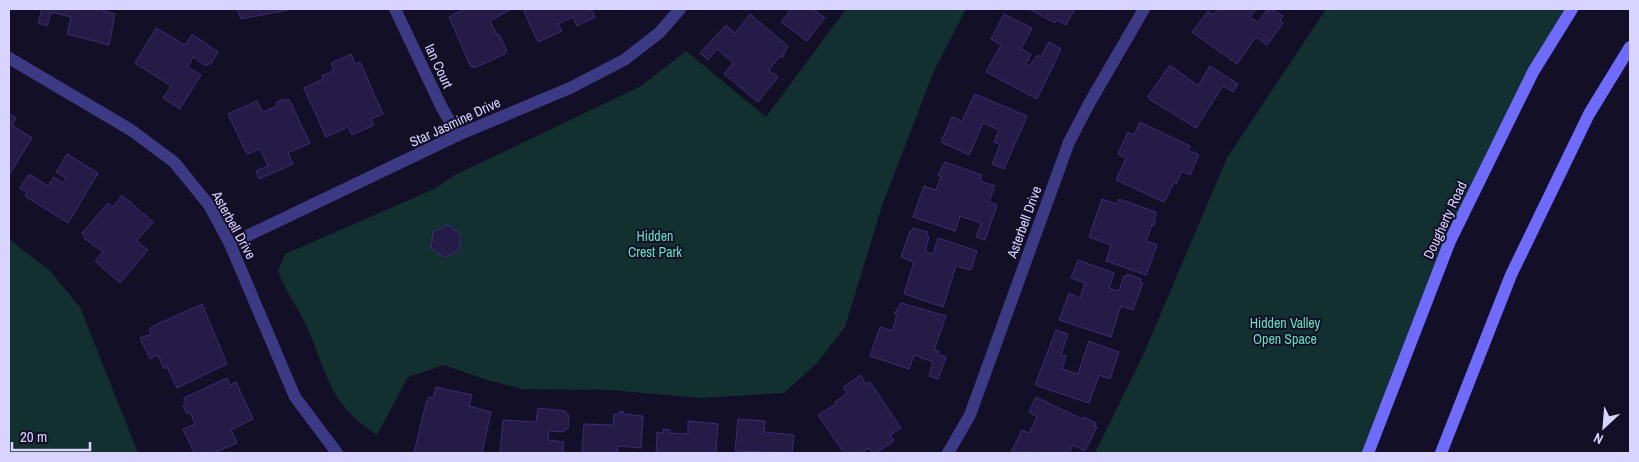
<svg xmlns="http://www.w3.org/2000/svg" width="1639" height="462" viewBox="0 0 1639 462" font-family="'Archivo Narrow',sans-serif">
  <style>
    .green { fill: #12302f }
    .building { fill: #241b47; stroke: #3b2d73 }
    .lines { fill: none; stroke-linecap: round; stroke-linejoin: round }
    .street { stroke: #3d3a85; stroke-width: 12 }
    .secondary { stroke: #6f6bff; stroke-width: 12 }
    .labels { text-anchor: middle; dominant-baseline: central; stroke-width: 4; stroke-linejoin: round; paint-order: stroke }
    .street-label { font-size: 14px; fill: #d9d4ff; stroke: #130f26 }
    .park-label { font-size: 14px; fill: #5fe0c0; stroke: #130f26 }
  </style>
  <rect width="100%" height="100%" fill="#130f26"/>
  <g class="green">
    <path d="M846,9H966L934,71L883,203L845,327L816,364L784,393L700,398L609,390L522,389L484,379L444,365L408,377L377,435C364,426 351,416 342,404C324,380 318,349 305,323C296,305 285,290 278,271L285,254L432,190L455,175L641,86L686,51L766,117Z"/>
    <path d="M1326,9H1572L1450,241L1368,453H1095L1144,353L1227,158Z"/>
    <path d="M9,239L49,270L80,307L138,453H9Z"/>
  </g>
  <g class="building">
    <path d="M42,9H104L103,11L115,14L109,45L67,34L71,17L51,12L47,26L38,23Z"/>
    <path d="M237,9H287L288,10L241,19Z"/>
    <path d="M464,9H511L490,21L497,35L499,34L507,51L505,54L474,68V66L471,67L449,17Z"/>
    <path d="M523,9H591L595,17L577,26L573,17L558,24L562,31L538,42Z"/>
    <path d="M791,9H817L815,11L825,18L807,41L781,22Z"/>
    <path d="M1029,9H1075L1066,25L1057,20L1055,23Z"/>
    <path d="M1218,9H1256L1250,17L1258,22L1267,10L1269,12L1271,9L1283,16L1280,20L1283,23L1267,45L1256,37L1237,64L1192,32L1208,11L1214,15Z"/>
    <path d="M750,14L788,46L782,58L780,56L769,70L778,77L758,102L724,74L733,63L717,49L708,60L700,53L726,25L735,33Z"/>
    <path d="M1004,14L1032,28L1021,49L1031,54L1026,64L1030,66L1037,55L1041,57L1049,42L1061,49L1037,99L986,72L1001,45L991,39Z"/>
    <path d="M156,28L185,45L192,34L218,52L210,65L208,63L206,66L193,57L188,67L201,75L180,109L163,98L171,86L135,63Z"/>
    <path d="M351,54L355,64L360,62L383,114L371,119L374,125L352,135L348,127L326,137L304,88L323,79L322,76L334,70L331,63Z"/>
    <path d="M1170,65L1198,86L1210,66L1238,84L1233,92L1223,86L1196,128L1149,99L1148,96Z"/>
    <path d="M975,94L1027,116L1004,169L992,164L1000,145L994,142L999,130L983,123L969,155L941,142L952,117L962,121Z"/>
    <path d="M283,99L284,101L289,99L310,143L288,153L293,164L259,179L256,171L268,166L260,149L247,154L228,114L257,101L263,112L277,106L276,103Z"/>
    <path d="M9,113L16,118L12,125L32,138L9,175Z"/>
    <path d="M1140,122L1190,146L1188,150L1199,155L1190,175L1182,171L1176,184L1174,183L1164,202L1116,180L1126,158L1118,154L1128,132L1134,135Z"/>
    <path d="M67,154L98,173L68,223L25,196L27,193L20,188L29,174L48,186L54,177L63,183L66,178L56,172Z"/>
    <path d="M945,162L982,175L980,181L995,186L989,202L997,205L985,240L976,237L981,223L960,216L955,231L913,217L924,186L936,190L941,177L938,175Z"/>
    <path d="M122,195L153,222L137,241L148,250L120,283L95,261L103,252L84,238L85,236L82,233L108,203L113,207Z"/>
    <path d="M1102,199L1117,204L1119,199L1156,212L1154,226L1152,225L1146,241L1157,245L1146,275L1106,261L1111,245L1089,237Z"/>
    <path d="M448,225L461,235L459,250L445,257L431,248L433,232Z"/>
    <path d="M913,228L928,232L926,236L929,237L925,251L933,254L938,238L977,251L971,270L956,266L943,307L904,294L914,262L901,257L910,231H912Z"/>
    <path d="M1078,260L1114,273L1109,288L1119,291L1124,276L1126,277L1127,274L1141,279L1140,282L1143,283L1133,310L1121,306L1111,337L1059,320L1069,293L1080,298L1085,283L1071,278Z"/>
    <path d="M901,303L946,316L934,350L939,351L938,354L946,357L938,379L929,376L933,362L914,355L909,369L870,356L880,327L892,331L897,315L894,314Z"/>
    <path d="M202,304L227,364L177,388L167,367L164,369L158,355L150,359L140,338L151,334L149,330L153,326Z"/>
    <path d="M1056,330L1068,334L1061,355L1066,356L1062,369L1078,374L1089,341L1119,352L1110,379L1099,375L1089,403L1035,385Z"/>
    <path d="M861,375L866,384L870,382L901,428L890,435L894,441L876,453H872L869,448L860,453H844L818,415L836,404L835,402L847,393L843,387Z"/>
    <path d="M227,378L230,385L236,382L253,419L231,430L237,443L214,453H194L183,429L195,424L190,412L187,414L183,405L186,404L184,398Z"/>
    <path d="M436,387L472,395L469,406L491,412L482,453H414L426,403L429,397L433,398Z"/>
    <path d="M1036,397L1082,419L1083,417L1096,423L1095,426L1097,427L1085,451L1073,445L1069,453L1011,452L1022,430L1029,433L1037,417L1029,412Z"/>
    <path d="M538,408L566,411V414L569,415L568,429H565L564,432L549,431L548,440L564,442L563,453H500L503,420L536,422Z"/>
    <path d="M619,411L624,412L623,414L643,416L641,448L618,446L617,453H582L584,424L613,425L614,414H619Z"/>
    <path d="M738,419L765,421L764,432L794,435L792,453L735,451Z"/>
    <path d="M688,421L718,424L716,453H656L657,432L663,433V429L670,430V433L688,434Z"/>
  </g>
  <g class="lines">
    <g class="street">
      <path d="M395,9L442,108L458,135"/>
      <path d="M9,58L131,130L174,162L209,205L230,244L295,397L337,453"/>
      <path d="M230,244L458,135L570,88L624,60L659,33L680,9"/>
      <path d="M948,453L970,415L1069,142L1090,102L1144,9"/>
    </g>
    <g class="secondary">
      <path d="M1368,453L1450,241L1533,72L1572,9"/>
      <path d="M1441,453L1511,275L1589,114L1630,47"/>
    </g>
  </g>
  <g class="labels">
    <g class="street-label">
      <text transform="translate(439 66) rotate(65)">Ian Court</text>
      <text transform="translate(455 122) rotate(-25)">Star Jasmine Drive</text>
      <text transform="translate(1445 220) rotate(-65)">Dougherty Road</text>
      <text transform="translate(1024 222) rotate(-70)">Asterbell Drive</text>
      <text transform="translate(234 225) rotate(61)">Asterbell Drive</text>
    </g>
    <g class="park-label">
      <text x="655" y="236">Hidden<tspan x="655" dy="16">Crest Park</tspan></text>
      <text x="1285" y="323">Hidden Valley<tspan x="1285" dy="16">Open Space</tspan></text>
    </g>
  </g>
  <rect width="1639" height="462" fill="none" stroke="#d9d4ff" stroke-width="20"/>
  <g transform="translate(1604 427) rotate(206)" stroke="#130f26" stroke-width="4" paint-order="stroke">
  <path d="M0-4L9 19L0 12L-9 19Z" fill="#d9d4ff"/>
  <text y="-8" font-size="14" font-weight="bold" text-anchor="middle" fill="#d9d4ff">N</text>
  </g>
  <path d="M12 442v8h78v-8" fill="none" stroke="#d9d4ff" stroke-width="2.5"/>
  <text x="20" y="442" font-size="15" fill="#d9d4ff" stroke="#130f26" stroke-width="4" paint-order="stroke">20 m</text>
</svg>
